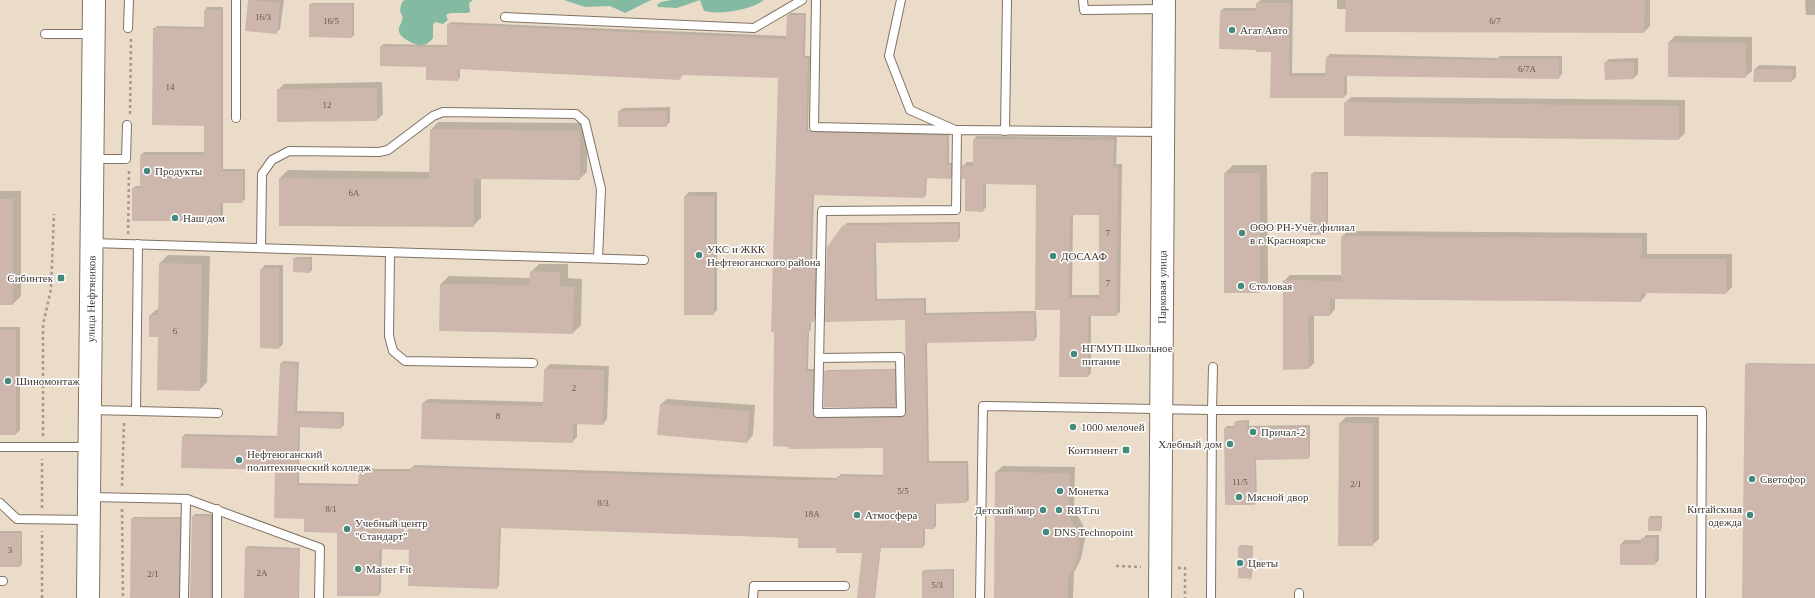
<svg xmlns="http://www.w3.org/2000/svg" width="1815" height="598" viewBox="0 0 1815 598" font-family="Georgia,serif">
  <style>
    .green { fill: #85baa2 }
    .shadow { fill: #0003; fill-rule: evenodd }
    .building { fill: #cdb7ad; fill-rule: evenodd }
    .lines { fill: none; stroke-linecap: round; stroke-linejoin: round }
    .service-casing { stroke: #817364; stroke-width: 10 }
    .secondary-casing { stroke: #817364; stroke-width: 24 }
    .path { stroke: #a59a8c; stroke-width: 2.5; stroke-dasharray: 3 3; stroke-linecap: butt }
    .service { stroke: #fff; stroke-width: 8 }
    .secondary { stroke: #fff; stroke-width: 22 }
    .poi-dot { fill: #44897d; stroke: #fff; stroke-width: 1.5 }
    .labels { text-anchor: middle; dominant-baseline: central; stroke-width: 3; stroke-linejoin: round; paint-order: stroke }
    .number-label { font-size: 9px; fill: #635952 }
    .poi-label { font-size: 11px; fill: #403a33; stroke: #fff; text-anchor: start }
    .street-label { font-size: 11px; fill: #403a33; stroke: #fff }
  </style>
  <rect width="100%" height="100%" fill="#ebdcca"/>
  <g class="green">
    <path d="M405,0H473L469,3L470,12L467,13H450L446,15L448,20L443,24L435,22L433,25V38C431,40 429,43 426,44C418,47 402,40 399,32C398,27 401,25 402,20C404,16 401,15 400,11C400,9 401,5 402,2Z"/>
    <path d="M564,0H651L625,13L610,6L585,7Z"/>
    <path d="M672,0H764C751,10 720,15 704,11L700,0L677,8L658,7L657,5L661,2Z"/>
  </g>
  <g class="shadow">
    <path d="M249,0H284L280,29L276,33L246,30Z"/>
    <path d="M1261,0H1293L1292,73H1326L1327,57L1330,54L1497,58L1500,56H1562V74L1559,78L1347,75V94L1344,97H1271L1272,51L1221,11L1224,8H1257V3Z"/>
    <path d="M1337,0H1650V26L1644,32L1346,31L1347,9H1337Z"/>
    <path d="M1805,0H1815V15H1806Z"/>
    <path d="M312,3H354V35L352,37L310,4Z"/>
    <path d="M207,7H223V169H245V199L242,202H223V217L220,220H133V188L136,186H141V155L144,152H204L205,125L154,29L157,26L205,27V10Z"/>
    <path d="M790,13H806L805,56H810L808,130L949,134V163H953V175L950,178L927,177L926,195L924,197L814,194L812,267L817,261L816,318L811,321V329L809,332L808,369H815L818,416L906,415V319L826,320L844,226L847,223L960,222V238L958,241L876,242L877,299L926,298V313L1036,311L1037,337L1034,340L927,342L929,461H968L969,500L966,502H936V526L934,528H925V545L922,547H881L875,598H858L863,552L799,538L501,527L499,586L496,588L410,549L382,548L381,592L379,595L338,532L305,518L276,469L183,437L185,434L278,436L281,364L283,361L299,362L297,411L344,412V425L341,428L300,426L299,483L359,484L360,471L362,469H412L414,465L838,478L841,474L884,475V447L790,448L779,77L683,74L680,79L460,68V77L458,80L427,66L381,65V46L384,44L448,45V24L451,22L787,36L788,16Z"/>
    <path d="M1675,36L1752,37V71L1745,77L1669,42Z"/>
    <path d="M1638,58V74L1634,78L1606,79L1605,63L1609,59Z"/>
    <path d="M1759,65L1796,66V77L1792,81H1754L1755,69Z"/>
    <path d="M382,82L383,114L377,120L278,90L284,84Z"/>
    <path d="M1351,97L1685,100V133L1679,139L1345,103Z"/>
    <path d="M670,107V122L666,126L619,111L623,108Z"/>
    <path d="M438,122L587,123V172L579,179H481V218L473,226L280,178L288,170L430,172L431,130Z"/>
    <path d="M977,136L1117,137L1116,164H1122L1120,312L1116,315H1091V373L1088,376L1061,309L1037,184L986,183V207L983,211L966,178L963,166L967,162H974V139ZM1073,214H1100V295H1072Z"/>
    <path d="M1233,165H1267L1268,284L1260,292L1225,173Z"/>
    <path d="M1314,172H1328V232L1326,234H1311L1312,174Z"/>
    <path d="M0,191H21V296L13,304H0Z"/>
    <path d="M689,192H717V310L713,314H685V196Z"/>
    <path d="M1348,231L1647,233V254H1732V287L1726,293L1646,292V295L1641,301L1335,298V309L1330,315H1314V363L1309,368L1284,281L1290,275H1342V236Z"/>
    <path d="M168,255L210,256L207,382L199,390L159,336H150V315L160,307V263Z"/>
    <path d="M296,257H312V270L310,272L294,259Z"/>
    <path d="M539,264H568V278L582,279L581,325L573,333L440,330L441,284L449,276L530,278L531,272Z"/>
    <path d="M265,265H283V344L279,348L261,347V269Z"/>
    <path d="M0,327H20V430L16,434H0Z"/>
    <path d="M1748,363L1815,364V598H1743L1746,364Z"/>
    <path d="M550,364L609,366L607,419L603,424L577,423V437L572,442L423,403L428,399L544,402L545,369Z"/>
    <path d="M896,369L897,404L895,406L825,372L827,370Z"/>
    <path d="M667,399L755,405L753,435L747,442L660,405Z"/>
    <path d="M1346,417H1379V539L1372,545L1340,423Z"/>
    <path d="M1249,420V426L1310,425V456L1308,458L1256,459L1257,502L1255,504H1226L1225,428L1227,426H1235L1236,421Z"/>
    <path d="M1003,466L1075,467L1074,509L1084,527L1085,539L1081,559L1074,572L1073,598H995L996,472Z"/>
    <path d="M195,514H212V598H191L193,516Z"/>
    <path d="M1650,516H1662V528L1660,530L1649,518Z"/>
    <path d="M134,517H182V598H131L132,519Z"/>
    <path d="M0,531H22V564L20,566H0Z"/>
    <path d="M1646,535H1659V560L1655,564H1621V544L1625,540H1642Z"/>
    <path d="M1241,545L1253,546L1252,576L1251,578L1239,547Z"/>
    <path d="M248,546L300,548L299,598H245L246,548Z"/>
    <path d="M954,569V598H923V571L925,570Z"/>
  </g>
  <g class="building">
    <path d="M248,0L280,3L277,34L245,31Z"/>
    <path d="M1346,0H1645L1644,33L1345,32Z"/>
    <path d="M1256,3H1290L1289,76H1325L1326,57L1495,60V58L1559,59V79L1344,76V98H1270L1271,52H1256V50L1219,49L1220,11H1256Z"/>
    <path d="M309,4H352V38L309,37Z"/>
    <path d="M204,10H221V171H243V203H220V221H132V188H140V155H204V126L152,125L153,28L204,29Z"/>
    <path d="M787,15H804L803,58H808L806,132L947,136V165H951V179L925,178L924,198L812,195L810,268L815,262L814,322H809V333H807L806,371H813V416L818,418H901L904,416L906,412L905,320L825,322L827,247L843,225L958,224V242L874,243L875,301L924,300V315L1034,313L1035,341L925,343L927,463H966V503L934,504V529H923V548H880L874,598H857L862,553H836V548H798V538L499,528L497,589L408,586L409,550L379,549V596H337V533L304,532V519L274,518L275,470L181,468L182,436L277,438L280,363L297,364L295,413L342,414L341,429L298,427L297,485L358,486L359,471H411V467L797,480H837V476L883,477V448L789,449V447L773,446L774,332H771L778,78L681,75L680,80L458,69V81L426,80V67L380,66V46L447,47V24L786,39Z"/>
    <path d="M1668,42L1746,43V78L1668,77Z"/>
    <path d="M1604,62H1634V79L1605,80Z"/>
    <path d="M1754,69H1793L1792,82H1753Z"/>
    <path d="M365,88H377V121L277,122V89Z"/>
    <path d="M1344,102L1679,106V140L1344,136Z"/>
    <rect x="618" y="111" width="49" height="16"/>
    <path d="M430,129L580,131V180L474,179V227L279,226V178L429,179Z"/>
    <path d="M973,139L1114,140L1113,167H1118L1117,316H1088V377H1059L1060,310H1035L1036,185L983,184V212L965,211V179H962V165L973,166ZM1070,215H1099V298H1069Z"/>
    <rect x="1224" y="173" width="36" height="120"/>
    <path d="M1311,174H1327L1326,235H1310Z"/>
    <rect x="684" y="196" width="30" height="119"/>
    <rect x="0" y="199" width="13" height="106"/>
    <path d="M1341,236L1642,238L1641,259H1726V294L1641,293V302L1330,299V316H1308L1309,369L1283,370V280L1341,281Z"/>
    <path d="M293,258L311,259L310,273L293,272Z"/>
    <path d="M159,263L202,264L200,391L157,390L158,337H149V315H158Z"/>
    <path d="M279,268V349L260,348V269Z"/>
    <path d="M530,271L560,272V286L574,287L573,334L439,331L440,284L529,285Z"/>
    <rect x="0" y="330" width="16" height="105"/>
    <path d="M1745,364L1815,365V598H1742Z"/>
    <path d="M544,369L604,370L603,425L573,424V443L421,439L422,403L543,406Z"/>
    <path d="M895,370V407H824V371Z"/>
    <path d="M660,404L750,411L747,443L657,435Z"/>
    <path d="M1234,422H1247V428L1308,427L1309,459L1255,460V505H1225L1224,428H1234Z"/>
    <path d="M1339,423H1373V546H1338Z"/>
    <path d="M995,472L1069,473V516L1078,533L1080,546L1075,566L1068,578V598H994Z"/>
    <path d="M192,516H210V598H190Z"/>
    <path d="M131,518L180,519L179,598H130Z"/>
    <rect x="1648" y="518" width="13" height="13"/>
    <path d="M0,533H21L20,567H0Z"/>
    <path d="M1641,538H1656L1655,565H1620V544H1641Z"/>
    <path d="M1238,547H1252L1251,579L1238,578Z"/>
    <path d="M245,548L299,549L298,598H244Z"/>
    <path d="M922,571H952L953,598H922Z"/>
  </g>
  <g class="lines">
    <g class="service-casing">
      <g id="service">
        <path d="M816,0L814,127L957,130"/>
        <path d="M901,0L889,56L910,110L953,129"/>
        <path d="M1083,0L1084,10L1163,9"/>
        <path d="M505,17L754,28L802,0"/>
        <path d="M128,28L129,0"/>
        <path d="M45,34H92"/>
        <path d="M236,118V0"/>
        <path d="M1005,131L1007,0"/>
        <path d="M93,159H126L127,125"/>
        <path d="M92,243L644,260"/>
        <path d="M261,248L262,174L272,160L289,151L379,152L388,150L433,116L443,112L576,114L585,122L601,189L598,258"/>
        <path d="M390,252L389,336L393,351L405,361L533,363"/>
        <path d="M819,358L900,357L901,412L818,413L822,211L956,210L957,130L1162,132"/>
        <path d="M1213,367L1212,410L1702,411L1701,598"/>
        <path d="M90,410L136,411L138,244"/>
        <path d="M136,411L218,413"/>
        <path d="M0,447H88"/>
        <path d="M90,497L187,499L320,548L319,598"/>
        <path d="M0,503L17,519L88,520"/>
        <path d="M0,581H3"/>
        <path d="M184,598L186,499"/>
        <path d="M217,598V509"/>
        <path d="M753,598L754,586H845"/>
        <path d="M980,598L983,406L1212,410L1211,598"/>
        <path d="M1299,598V593"/>
      </g>
    </g>
    <g class="secondary-casing">
      <g id="secondary">
        <path id="s1" d="M88,598L94,0"/>
        <path id="s2" d="M1160,598L1164,0"/>
      </g>
    </g>
    <g class="path">
      <path d="M130,114L131,39"/>
      <path d="M128,234L129,171"/>
      <path d="M43,436V325L51,289L54,214"/>
      <path d="M122,486L124,423"/>
      <path d="M42,508V459"/>
      <path d="M122,509L123,598"/>
      <path d="M1116,566L1141,567"/>
      <path d="M1178,568H1185V598"/>
      <path d="M42,598V531"/>
    </g>
    <use href="#service" class="service"/>
    <use href="#secondary" class="secondary"/>
  </g>
  <g class="poi-dot">
    <circle cx="1232" cy="30" r="4"/>
    <circle cx="147" cy="171" r="4"/>
    <circle cx="175" cy="218" r="4"/>
    <circle cx="1242" cy="233" r="4"/>
    <circle cx="699" cy="255" r="4"/>
    <circle cx="1053" cy="256" r="4"/>
    <rect x="57" y="274" width="8" height="8" rx="2"/>
    <circle cx="1241" cy="286" r="4"/>
    <circle cx="1074" cy="354" r="4"/>
    <circle cx="8" cy="381" r="4"/>
    <circle cx="1073" cy="427" r="4"/>
    <circle cx="1253" cy="432" r="4"/>
    <circle cx="1230" cy="444" r="4"/>
    <rect x="1122" y="446" width="8" height="8" rx="2"/>
    <circle cx="239" cy="460" r="4"/>
    <circle cx="1752" cy="479" r="4"/>
    <circle cx="1060" cy="491" r="4"/>
    <circle cx="1239" cy="497" r="4"/>
    <circle cx="1043" cy="510" r="4"/>
    <circle cx="1059" cy="510" r="4"/>
    <circle cx="857" cy="515" r="4"/>
    <circle cx="1750" cy="515" r="4"/>
    <circle cx="347" cy="529" r="4"/>
    <circle cx="1046" cy="532" r="4"/>
    <circle cx="1240" cy="563" r="4"/>
    <circle cx="358" cy="569" r="4"/>
  </g>
  <g class="labels">
    <g class="number-label">
      <text x="263" y="17">16/3</text>
      <text x="331" y="21">16/5</text>
      <text x="1495" y="21">6/7</text>
      <text x="1527" y="69">6/7А</text>
      <text x="170" y="87">14</text>
      <text x="327" y="105">12</text>
      <text x="354" y="193">6А</text>
      <text x="1108" y="233">7</text>
      <text x="1108" y="283">7</text>
      <text x="175" y="331">6</text>
      <text x="574" y="388">2</text>
      <text x="498" y="416">8</text>
      <text x="1240" y="482">11/5</text>
      <text x="1356" y="484">2/1</text>
      <text x="903" y="491">5/5</text>
      <text x="603" y="503">8/3</text>
      <text x="331" y="509">8/1</text>
      <text x="812" y="514">18А</text>
      <text x="10" y="550">3</text>
      <text x="262" y="573">2А</text>
      <text x="153" y="574">2/1</text>
      <text x="937" y="585">5/3</text>
    </g>
    <g class="poi-label">
      <text x="1240" y="30">Агат Авто</text>
      <text x="155" y="171">Продукты</text>
      <text x="183" y="218">Наш дом</text>
      <text x="1250" y="227">ООО РН-Учёт филиал<tspan x="1250" dy="13">в г. Красноярске</tspan></text>
      <text x="707" y="249">УКС и ЖКК<tspan x="707" dy="13">Нефтеюганского района</tspan></text>
      <text x="1061" y="256">ДОСААФ</text>
      <text x="53" y="278" text-anchor="end">Сибинтек</text>
      <text x="1249" y="286">Столовая</text>
      <text x="1082" y="348">НГМУП Школьное<tspan x="1082" dy="13">питание</tspan></text>
      <text x="16" y="381">Шиномонтаж</text>
      <text x="1081" y="427">1000 мелочей</text>
      <text x="1261" y="432">Причал-2</text>
      <text x="1222" y="444" text-anchor="end">Хлебный дом</text>
      <text x="1118" y="450" text-anchor="end">Континент</text>
      <text x="247" y="454">Нефтеюганский<tspan x="247" dy="13">политехнический колледж</tspan></text>
      <text x="1760" y="479">Светофор</text>
      <text x="1068" y="491">Монетка</text>
      <text x="1247" y="497">Мясной двор</text>
      <text x="1742" y="509" text-anchor="end">Китайскиая<tspan x="1742" dy="13">одежда</tspan></text>
      <text x="1035" y="510" text-anchor="end">Детский мир</text>
      <text x="1067" y="510">RBT.ru</text>
      <text x="865" y="515">Атмосфера</text>
      <text x="355" y="523">Учебный центр<tspan x="355" dy="13">"Стандарт"</tspan></text>
      <text x="1054" y="532">DNS Technopoint</text>
      <text x="1248" y="563">Цветы</text>
      <text x="366" y="569">Master Fit</text>
    </g>
    <g class="street-label">
      <text stroke="none"><textPath href="#s2" startOffset="311">Парковая улица</textPath></text>
      <text stroke="none"><textPath href="#s1" startOffset="299">улица Нефтяников</textPath></text>
    </g>
  </g>
</svg>
